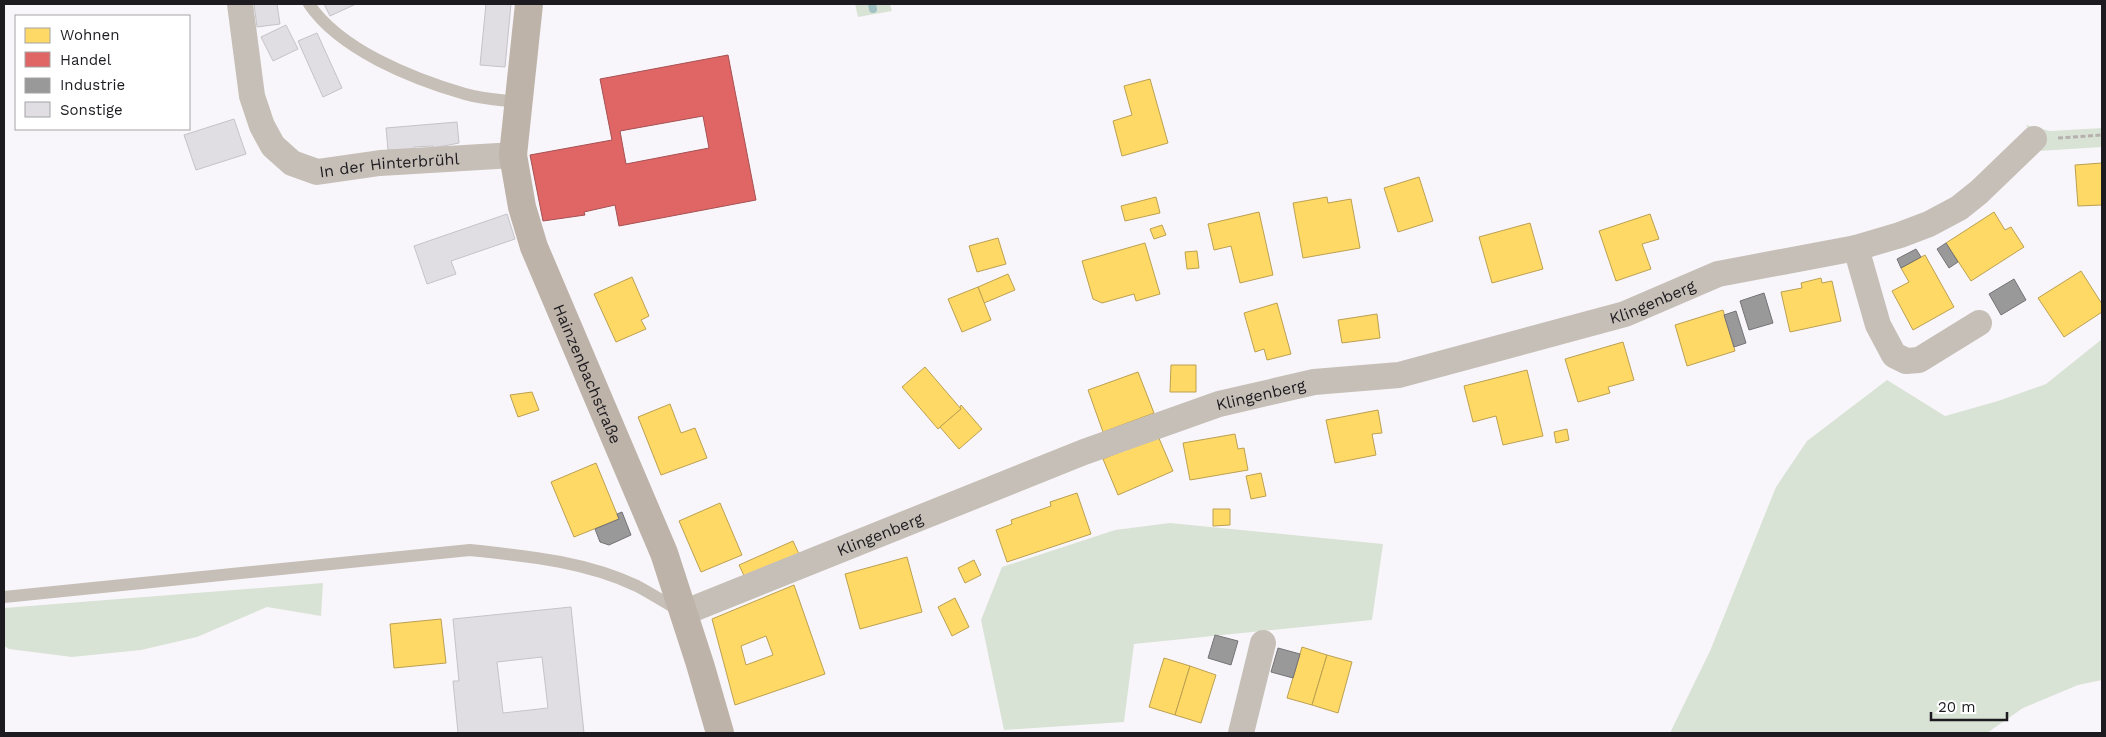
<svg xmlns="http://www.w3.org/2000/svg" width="2106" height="737" viewBox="0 0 2106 737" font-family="'Work Sans',sans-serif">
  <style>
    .green { fill: #d9e3d5 }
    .homes { fill: #ffd966; stroke: #bba051; fill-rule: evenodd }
    .shops { fill: #e06666; stroke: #a65051; fill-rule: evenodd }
    .industry { fill: #999; stroke: #747375 }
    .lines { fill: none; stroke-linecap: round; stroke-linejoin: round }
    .stream { stroke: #a2c2c4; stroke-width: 8 }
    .building { fill: #e1dee3; stroke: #c5c3c7; fill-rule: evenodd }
    .path { stroke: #b7b1ae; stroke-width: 3; stroke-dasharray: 5 2.5; stroke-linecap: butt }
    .lane { stroke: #c6bfb7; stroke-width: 12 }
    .street { stroke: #c6bfb7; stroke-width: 26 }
    .secondary { stroke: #bdb3a9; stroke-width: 28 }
    .labels { text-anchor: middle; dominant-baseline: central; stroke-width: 5; stroke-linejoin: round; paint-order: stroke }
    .street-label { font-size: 16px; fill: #1d1b20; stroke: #fff }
  </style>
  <rect width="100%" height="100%" fill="#f9f6fb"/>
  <g class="green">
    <path d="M855,4H890L892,11L858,17Z"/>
    <path d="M2026,125L2050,131L2102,128V147L2039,151Z"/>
    <path d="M2102,339V680L2078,685L2023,708L1987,733H1670L1710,651L1776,487L1807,441L1887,380L1945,416L1998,401L2046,384Z"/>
    <path d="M1170,523L1383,544L1372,620L1134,644L1124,722L1004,730L981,620L1002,567L1115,530Z"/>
    <path d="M323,583L321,616L267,607L197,637L141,650L72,657L9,649L4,646V608Z"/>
  </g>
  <g class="homes">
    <path d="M1150,79L1168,143L1122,156L1113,121L1132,115L1124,86Z"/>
    <path d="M2102,163V205L2078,206L2075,165Z"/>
    <path d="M1419,177L1433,221L1398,232L1384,188Z"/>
    <path d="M1156,197L1160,213L1125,221L1121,206Z"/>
    <path d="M1327,197L1328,203L1351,199L1360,248L1303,258L1293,203Z"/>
    <path d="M1259,212L1273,275L1240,283L1231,246L1214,250L1208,224Z"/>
    <path d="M1994,212L2005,230L2011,227L2024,247L1971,281L1946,243Z"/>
    <path d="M1650,214L1659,239L1642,244L1651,269L1616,281L1599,231Z"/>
    <path d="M1530,223L1543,269L1492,283L1479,237Z"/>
    <path d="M1162,225L1166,235L1154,239L1150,229Z"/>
    <path d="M998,238L1006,264L977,272L969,246Z"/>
    <path d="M1145,243L1160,294L1136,301L1134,294L1102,303L1093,299L1082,261Z"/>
    <path d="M1197,251L1199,268L1187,269L1185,252Z"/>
    <path d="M1925,255L1954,307L1913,330L1892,291L1909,282L1901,268Z"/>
    <path d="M2081,271L2102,304V312L2064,337L2038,298Z"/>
    <path d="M1008,274L1015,290L984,303L978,287Z"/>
    <path d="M632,277L649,316L641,320L646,329L616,342L594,294Z"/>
    <path d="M1821,278L1822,283L1832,281L1841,321L1790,332L1781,292L1802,288L1801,283Z"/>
    <path d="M978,287L991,320L962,332L948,299Z"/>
    <path d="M1277,303L1291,354L1267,360L1264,349L1255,352L1244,313Z"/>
    <path d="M1723,310L1735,351L1687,366L1675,325Z"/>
    <path d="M1377,314L1380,338L1342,343L1338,320Z"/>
    <path d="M1623,342L1634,380L1608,387L1610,393L1578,402L1565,359Z"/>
    <path d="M1171,365H1196V392H1170Z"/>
    <path d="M925,367L961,409L938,429L902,387Z"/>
    <path d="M1527,370L1543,436L1503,445L1496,416L1473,422L1464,386Z"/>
    <path d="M1138,372L1154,413L1103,432L1088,390Z"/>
    <path d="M532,392L539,410L518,417L510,395Z"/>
    <path d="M670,404L681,433L695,428L707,458L661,475L638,417Z"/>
    <path d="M961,405L982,429L959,449L940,427L961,409L960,407Z"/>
    <path d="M1378,410L1382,433L1372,434L1376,455L1335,463L1326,420Z"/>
    <path d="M1567,429L1569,440L1556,443L1554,432Z"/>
    <path d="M1235,434L1238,449L1244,448L1248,470L1190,480L1183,443Z"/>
    <path d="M1158,436L1173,471L1118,495L1103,459Z"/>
    <path d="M596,463L619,519L574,537L551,482Z"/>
    <path d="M1261,473L1266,496L1251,499L1246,476Z"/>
    <path d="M1077,493L1091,534L1007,562L996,530L1012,524L1011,520L1051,506L1050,502Z"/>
    <path d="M720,503L742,555L701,572L679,521Z"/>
    <path d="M1213,509H1230V525L1213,526Z"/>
    <path d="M793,541L800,556L746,580L739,565Z"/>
    <path d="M907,557L922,612L860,629L845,574Z"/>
    <path d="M974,560L981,575L965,583L958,568Z"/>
    <path d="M794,585L825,674L735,705L712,619ZM766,636L773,655L746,665L741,646Z"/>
    <path d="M955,598L969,627L952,636L938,607Z"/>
    <path d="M441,619L446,663L394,668L390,624Z"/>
    <path d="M1302,647L1327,655L1312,705L1287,698Z"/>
    <path d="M1327,655L1352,662L1338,713L1312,705Z"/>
    <path d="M1164,658L1190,666L1175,715L1149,707Z"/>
    <path d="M1190,666L1216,675L1201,723L1175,715Z"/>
  </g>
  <path class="shops" d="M728,55L756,200L619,226L615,205L584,212L585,215L543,221L530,155L612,140L600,79ZM703,116L709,148L626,164L620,131Z"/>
  <g class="industry">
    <path d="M1946,243L1958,262L1949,268L1937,249Z"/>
    <path d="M1916,249L1921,257L1901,268L1897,259Z"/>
    <path d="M2014,279L2026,300L2001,315L1989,294Z"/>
    <path d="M1764,293L1773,323L1749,330L1740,301Z"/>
    <path d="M1736,311L1746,343L1734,347L1724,315Z"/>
    <path d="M622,512L631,535L609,545L600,542L595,529L619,519L617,514Z"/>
    <path d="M1215,635L1238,641L1231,665L1208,658Z"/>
    <path d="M1278,648L1300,654L1293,678L1271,672Z"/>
  </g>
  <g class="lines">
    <path class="stream" d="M872,4L873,9"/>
  </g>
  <g class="building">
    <path d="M254,4H277L280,24L257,27Z"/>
    <path d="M324,4H356L330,16Z"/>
    <path d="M486,4H511L505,67L480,65Z"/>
    <path d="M286,25L298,49L273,61L261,37Z"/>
    <path d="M317,33L342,88L323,97L298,41Z"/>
    <path d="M234,119L246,154L196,170L184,135Z"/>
    <path d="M457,122L459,143L433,148V146L414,147V150H388L386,128Z"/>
    <path d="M507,214L515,239L451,261L456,274L427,284L414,246Z"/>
    <path d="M571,607L584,733H458L453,681H459L453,619ZM542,657L548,708L503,713L497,662Z"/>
  </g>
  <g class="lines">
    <path class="path" d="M2058,138L2102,135"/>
    <g class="lane">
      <path d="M309,4C340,50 413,79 465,94C482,99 501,100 518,102"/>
      <path d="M4,597L470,550C526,556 585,561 637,586C652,594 666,603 680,611"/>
    </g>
    <g class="street">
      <path id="s1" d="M240,4L252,96L262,126L273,146L292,163L317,172L380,163L513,155"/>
      <path d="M1856,248L1878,325L1894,355L1906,361L1919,360L1979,323"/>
      <path id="s2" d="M683,613L1084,452L1219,404L1314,382L1399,375L1625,314L1718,274L1856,248L1900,235L1929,224L1959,208L1979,192L2034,139"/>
      <path d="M1241,733L1263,643"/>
    </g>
    <path class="secondary" id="s3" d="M529,4L513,155L522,207L534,247L664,553L700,664L720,733"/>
  </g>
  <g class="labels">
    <g class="street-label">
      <text stroke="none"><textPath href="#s1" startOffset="272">In der Hinterbrühl</textPath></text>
      <text stroke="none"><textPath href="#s2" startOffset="1022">Klingenberg</textPath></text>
      <text stroke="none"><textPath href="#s3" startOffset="384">Hainzenbachstraße</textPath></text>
      <text stroke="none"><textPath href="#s2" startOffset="618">Klingenberg</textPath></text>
      <text stroke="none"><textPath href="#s2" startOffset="212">Klingenberg</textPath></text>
    </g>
  </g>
  <rect width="2106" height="737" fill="none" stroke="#1d1b20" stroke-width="10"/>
  <rect x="15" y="15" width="175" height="115" fill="#ffffff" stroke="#a5a4a6"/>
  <rect x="25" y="28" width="25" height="15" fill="#ffd966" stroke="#a5a4a6"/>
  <text x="60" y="40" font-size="15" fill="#1d1b20">Wohnen</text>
  <rect x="25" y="52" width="25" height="15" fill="#e06666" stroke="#a5a4a6"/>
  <text x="60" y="65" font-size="15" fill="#1d1b20">Handel</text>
  <rect x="25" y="78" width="25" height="15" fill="#999999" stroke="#a5a4a6"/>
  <text x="60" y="90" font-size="15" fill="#1d1b20">Industrie</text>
  <rect x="25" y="102" width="25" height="15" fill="#e1dee3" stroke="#a5a4a6"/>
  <text x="60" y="115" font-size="15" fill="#1d1b20">Sonstige</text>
  <path d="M1931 712v8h76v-8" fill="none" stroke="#1d1b20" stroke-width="2.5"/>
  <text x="1938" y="712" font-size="15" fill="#1d1b20" stroke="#ffffff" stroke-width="4" paint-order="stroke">20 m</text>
</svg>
